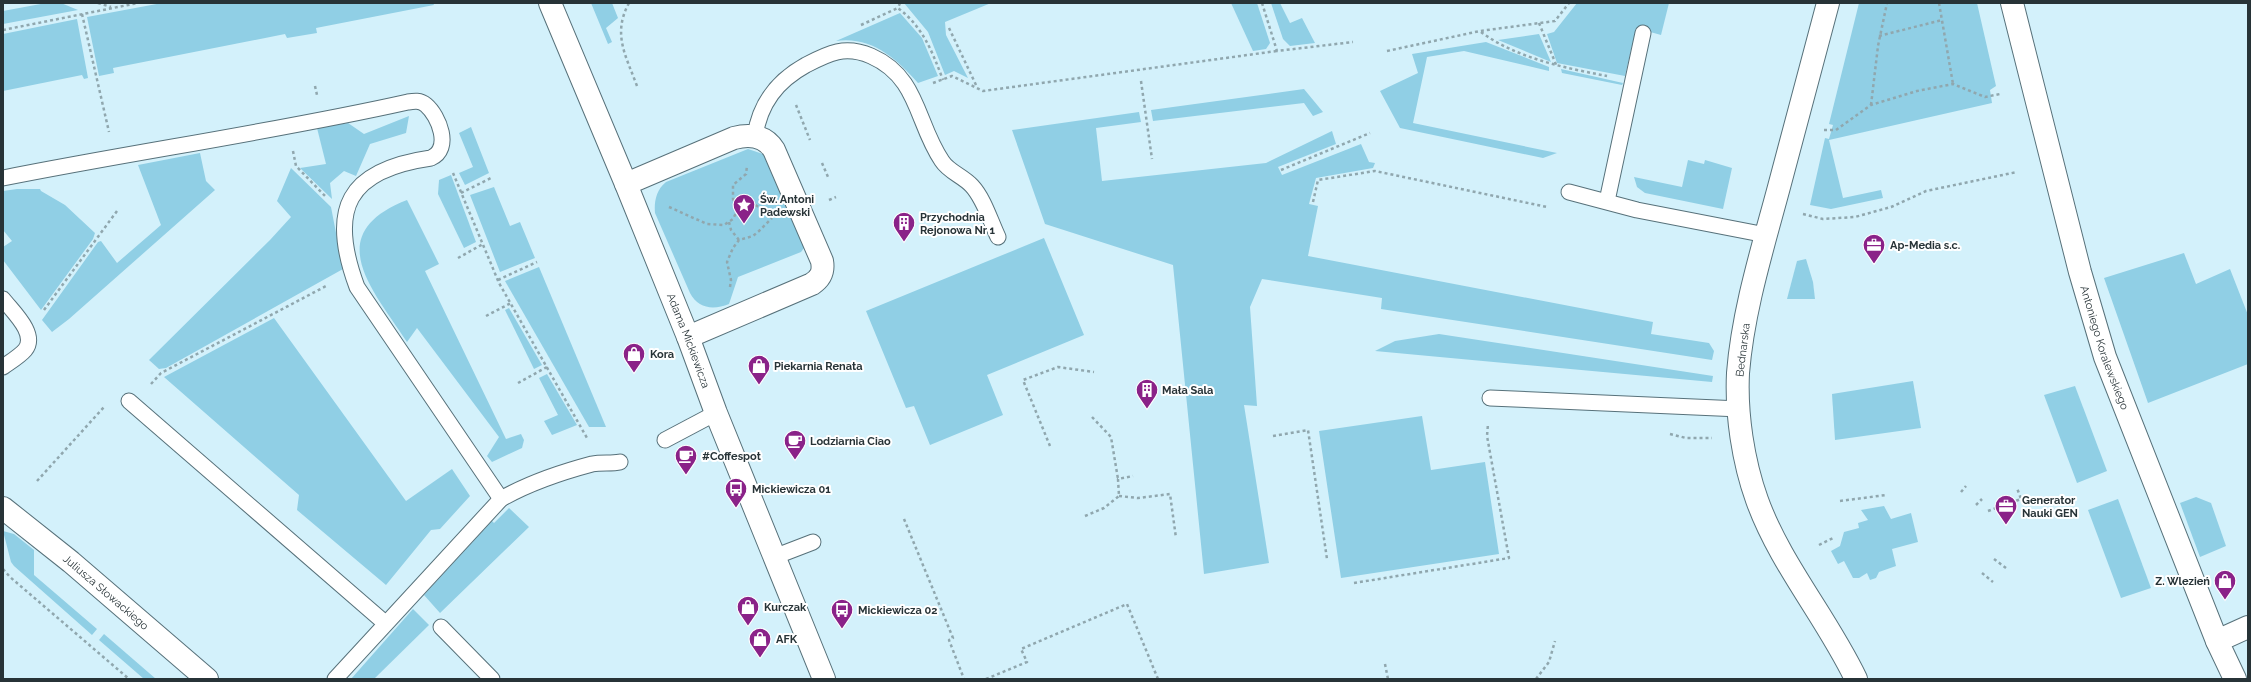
<svg xmlns="http://www.w3.org/2000/svg" width="2251" height="682" viewBox="0 0 2251 682" font-family="Raleway,sans-serif">
  <style>
    .green { fill: #90cfe5 }
    .lines { fill: none; stroke-linecap: round; stroke-linejoin: round }
    .service-casing { stroke: #57717a; stroke-width: 17 }
    .minor-casing { stroke: #57717a; stroke-width: 24 }
    .path { stroke: #90a7ae; stroke-width: 2.5; stroke-dasharray: 3 3; stroke-linecap: butt }
    .service { stroke: #fff; stroke-width: 15 }
    .minor { stroke: #fff; stroke-width: 22 }
    .labels { text-anchor: middle; dominant-baseline: central; stroke-width: 4; stroke-linejoin: round; paint-order: stroke }
    .poi-label { font-size: 11px; font-weight: bold; fill: #273337; stroke: #fff; text-anchor: start }
    .street-label { font-size: 11px; fill: #273337; stroke: #fff }
  </style>
  <rect width="100%" height="100%" fill="#d3f1fb"/>
  <g class="green">
    <path d="M46,3H61L78,10L3,24V11Z"/>
    <path d="M162,3H433L434,5L316,28L317,33L287,38L285,34L113,68L114,73L99,76L87,17Z"/>
    <path d="M591,3H612L618,18L606,28L612,42L608,44Z"/>
    <path d="M904,3H991L945,22L946,35L968,78L954,71L945,75L928,32Z"/>
    <path d="M1231,3H1257L1270,43L1266,49L1253,51Z"/>
    <path d="M1271,3H1280L1290,23L1302,18L1315,43L1290,46L1283,39Z"/>
    <path d="M1577,3H1669L1661,35L1636,28L1625,76L1557,63L1547,34L1554,32Z"/>
    <path d="M1859,3H1977L1996,86L1990,90L1992,103L1829,140L1843,198L1881,190L1883,198L1831,209L1810,205L1825,138L1829,139L1833,125L1829,124Z"/>
    <path d="M900,13L922,38L938,76L918,83C896,58 871,36 836,41Z"/>
    <path d="M77,19L88,78L84,79L82,75L3,91V34Z"/>
    <path d="M1539,34L1551,62L1498,40Z"/>
    <path d="M1486,42L1549,67V71L1464,51L1427,57L1413,123L1557,153L1543,158L1400,128L1380,91L1418,73L1412,54Z"/>
    <path d="M1561,69L1623,83L1622,85L1562,73Z"/>
    <path d="M1304,89L1323,112L1313,116L1304,103L1153,121L1151,110Z"/>
    <path d="M1139,112L1141,122L1096,128L1102,181L1266,163L1332,131L1336,144L1278,167L1282,175L1361,144L1369,162L1375,163L1373,168L1316,178L1309,204L1318,206L1308,256L1653,322L1651,334L1709,343L1714,351L1712,360L1381,309L1382,298L1262,279L1250,307L1257,406L1244,405L1269,563L1204,574L1173,265L1045,224L1012,130Z"/>
    <path d="M409,116L406,133L370,144L356,176L344,171L330,183L332,199L300,168L326,164L317,128L348,123L364,134Z"/>
    <path d="M471,127L489,173L465,185L459,173L473,167L459,133Z"/>
    <path d="M748,149L763,154L804,248L801,252L738,277L729,304C714,310 698,309 690,293L655,213C654,202 656,190 666,182Z"/>
    <path d="M200,153L206,181L215,190L69,319L52,332L42,320L98,242L101,241L117,263L161,225L138,165Z"/>
    <path d="M1688,160L1704,164L1705,160L1732,168L1723,209L1645,193L1637,187L1634,177L1682,187Z"/>
    <path d="M291,168L331,207L343,269L166,368L159,369L149,360L270,240L291,217L277,201Z"/>
    <path d="M451,175L476,242L464,248L438,194L439,180Z"/>
    <path d="M494,187L510,226L520,222L535,258L500,272L470,195Z"/>
    <path d="M17,189H40L41,191L65,205L95,233L93,239L41,310L3,260V247L12,241L3,230V191Z"/>
    <path d="M407,200L439,264L425,271L506,439L521,434L524,440L522,448L492,462L487,456L499,437L417,328L407,342C373,290 320,234 407,200Z"/>
    <path d="M1044,238L1084,335L987,375L1003,415L930,445L914,406L906,408L866,311Z"/>
    <path d="M2184,253L2196,284L2230,269L2248,315V364L2148,403L2104,278Z"/>
    <path d="M1806,259L1813,282L1815,299H1787L1797,261Z"/>
    <path d="M539,267L606,427H589L505,281Z"/>
    <path d="M509,308L542,365L534,369L505,310Z"/>
    <path d="M274,318L406,501L452,469L470,496L440,529L431,530L386,585L297,510L299,495L164,377Z"/>
    <path d="M1439,334L1713,376L1712,382L1375,351L1395,341Z"/>
    <path d="M547,374L577,425L552,435L544,421L558,415L539,378Z"/>
    <path d="M1913,381L1921,428L1835,440L1832,394Z"/>
    <path d="M2075,386L2107,471L2077,483L2044,395Z"/>
    <path d="M1422,416L1431,470L1485,462L1499,554L1341,578L1319,431Z"/>
    <path d="M2196,497L2211,503L2226,546L2200,557L2180,503Z"/>
    <path d="M2118,499L2151,588L2121,598L2088,510Z"/>
    <path d="M1884,506L1891,519L1911,513L1918,542L1892,549L1896,566L1879,572L1876,578L1870,580L1867,573L1859,578H1853L1844,561L1838,564L1831,551L1840,546L1844,532L1859,528L1858,523L1868,520L1861,510Z"/>
    <path d="M509,508L529,527L440,613L424,595L492,521L494,523Z"/>
    <path d="M3,531L14,534L34,550V575L97,629L92,635L14,566L11,562Z"/>
    <path d="M413,609L429,625L374,679H351Z"/>
    <path d="M104,634L156,679H144L99,640Z"/>
  </g>
  <g class="lines">
    <g class="service-casing">
      <g id="service">
        <path d="M755,136C760,103 777,81 806,65C829,53 845,45 871,56C919,77 916,123 942,161C949,172 963,176 972,186C984,199 990,220 998,237"/>
        <path d="M3,178C138,151 274,132 408,102C414,101 420,100 426,105C439,116 452,149 431,158C347,170 328,209 357,287L501,499"/>
        <path d="M1569,192L1637,210L1766,235"/>
        <path d="M1607,201L1643,33"/>
        <path d="M3,299C12,311 38,334 25,350C20,356 10,362 3,367"/>
        <path d="M1490,398L1740,409"/>
        <path d="M129,401L385,623"/>
        <path d="M665,440L716,413"/>
        <path d="M774,557L813,542"/>
        <path d="M441,627L492,679"/>
        <path d="M335,679L501,499C529,483 562,472 592,464C602,462 611,464 620,462"/>
      </g>
    </g>
    <g class="minor-casing">
      <g id="minor">
        <path id="s1" d="M550,3L626,184L688,337L716,413L824,679"/>
        <path d="M1828,3C1812,64 1795,126 1779,187C1763,247 1743,310 1738,373C1736,414 1743,461 1757,500C1780,564 1827,618 1856,679"/>
        <path id="s2" d="M2012,3L2080,272L2105,357L2217,641L2235,679"/>
        <path d="M626,184L734,138C749,134 765,135 774,150L822,261C824,272 821,278 812,284L688,337"/>
        <path id="s3" d="M3,508L71,562L207,679"/>
        <path d="M2217,641L2248,627"/>
      </g>
    </g>
    <g class="path">
      <path d="M98,3L111,7"/>
      <path d="M629,3C612,34 626,56 637,86"/>
      <path d="M900,3L898,8C923,27 932,51 943,80"/>
      <path d="M1262,3L1277,51L1353,42"/>
      <path d="M1939,3L1953,84"/>
      <path d="M82,14L109,132"/>
      <path d="M1539,23L1557,67"/>
      <path d="M861,25L898,8"/>
      <path d="M949,28L977,87"/>
      <path d="M3,30L138,3"/>
      <path d="M1481,32C1516,58 1565,68 1607,76"/>
      <path d="M1879,36L1942,20"/>
      <path d="M1387,51L1480,31L1555,21L1569,3"/>
      <path d="M1141,81L1152,159"/>
      <path d="M933,83L952,76L983,91L1277,51"/>
      <path d="M315,86L317,95"/>
      <path d="M796,105L810,140"/>
      <path d="M1871,105L1878,46L1887,3"/>
      <path d="M1824,130H1836L1871,105L1917,91L1953,84L1985,97L2000,94"/>
      <path d="M293,151L296,166L325,196"/>
      <path d="M822,163L828,177"/>
      <path d="M1281,170L1370,133"/>
      <path d="M453,173L499,283L587,438"/>
      <path d="M461,193L491,178"/>
      <path d="M829,200L836,197"/>
      <path d="M1313,202L1318,180L1375,171L1547,207"/>
      <path d="M669,207L707,224L724,225L733,219L738,209L733,199V185L746,174L747,166"/>
      <path d="M738,209L755,205L767,211"/>
      <path d="M1803,214L1823,219L1855,217L1891,207L1926,191L2017,172"/>
      <path d="M729,222L731,230L739,240"/>
      <path d="M458,258L483,244"/>
      <path d="M498,280L537,262"/>
      <path d="M730,287L731,280L727,262L733,248L739,240L753,236L759,231L772,218"/>
      <path d="M44,310L117,211"/>
      <path d="M486,316L511,303"/>
      <path d="M518,383L547,367"/>
      <path d="M151,384L161,373L328,285"/>
      <path d="M1092,417L1111,437L1118,479"/>
      <path d="M1670,434L1686,438H1712"/>
      <path d="M1273,436L1308,430L1327,559"/>
      <path d="M1050,446L1023,380L1058,367L1094,372"/>
      <path d="M37,481L104,407"/>
      <path d="M1961,492L1966,486"/>
      <path d="M1119,496L1138,498L1170,494L1176,538"/>
      <path d="M1840,501L1886,495"/>
      <path d="M1976,505L1982,499"/>
      <path d="M1988,511L2021,499L2017,488"/>
      <path d="M1085,516L1104,508L1119,496L1118,479L1133,476"/>
      <path d="M904,519L953,638L949,640L964,679"/>
      <path d="M1819,545L1835,537"/>
      <path d="M1994,559L2006,568"/>
      <path d="M3,569L10,577L129,679"/>
      <path d="M1982,573L1993,582"/>
      <path d="M1354,583L1509,558L1487,436L1488,424"/>
      <path d="M1385,664L1388,679"/>
      <path d="M986,679L1027,662L1021,649L1127,604L1158,679"/>
      <path d="M1536,679L1549,662L1555,641"/>
    </g>
    <use href="#service" class="service"/>
    <use href="#minor" class="minor"/>
  </g>
  <defs>
    <g id="sight-pin" transform="scale(1.15)"><path d="M0 17L-7.5 6A9.5 9.5 0 1 1 7.5 6Z" fill="#8a2288" stroke="#fff"/><path d="M0-6L1.8-2.2L6-1.7L2.9 1.2L3.7 5.4L0 3.3L-3.7 5.4L-2.9 1.2L-6-1.7L-1.8-2.2Z" fill="#fff"/></g>
    <g id="building-pin" transform="scale(1.15)"><path d="M0 17L-7.5 6A9.5 9.5 0 1 1 7.5 6Z" fill="#8a2288" stroke="#fff"/><path d="M-4-6H4V6H1V3H-1V6H-4ZM-2.5-4.3h1.7v1.8h-1.7ZM.8-4.3h1.7v1.8H.8ZM-2.5-1h1.7V.8h-1.7ZM.8-1h1.7V.8H.8Z" fill="#fff"/></g>
    <g id="office-pin" transform="scale(1.15)"><path d="M0 17L-7.5 6A9.5 9.5 0 1 1 7.5 6Z" fill="#8a2288" stroke="#fff"/><path d="M-6-3h4V-5.5h4V-3h4V5H-6ZM-1-4.5V-3h2v-1.5ZM-6 0V1H6V0Z" fill="#fff"/></g>
    <g id="shop-pin" transform="scale(1.15)"><path d="M0 17L-7.5 6A9.5 9.5 0 1 1 7.5 6Z" fill="#8a2288" stroke="#fff"/><path d="M-5-2.5h2.3a2.7 3.5 0 0 1 5.4 0H5L5.5 6h-11ZM-1.5-2.5h3a1.5 2.3 0 0 0-3 0Z" fill="#fff"/></g>
    <g id="cafe-pin" transform="scale(1.15)"><path d="M0 17L-7.5 6A9.5 9.5 0 1 1 7.5 6Z" fill="#8a2288" stroke="#fff"/><path d="M-5.5-4.5H6V0H3Q3 3.5 0 3.5H-2.5Q-5.5 3.5-5.5 0ZM3-3.2v2h1.7v-2ZM-6 4.5H4V6H-6Z" fill="#fff"/></g>
    <g id="bus-pin" transform="scale(1.15)"><path d="M0 17L-7.5 6A9.5 9.5 0 1 1 7.5 6Z" fill="#8a2288" stroke="#fff"/><path d="M-5-6H5V4H4V6H2V4H-2V6H-4V4H-5ZM-3.5-4V0h7V-4ZM-3.5 1.2v1.5H-2V1.2ZM2 1.2v1.5H3.5V1.2Z" fill="#fff"/></g>
  </defs>
  <g fill-rule="evenodd">
    <use href="#sight-pin" x="744" y="205"/>
    <use href="#building-pin" x="904" y="223"/>
    <use href="#office-pin" x="1874" y="245"/>
    <use href="#shop-pin" x="634" y="354"/>
    <use href="#shop-pin" x="759" y="366"/>
    <use href="#building-pin" x="1147" y="390"/>
    <use href="#cafe-pin" x="795" y="441"/>
    <use href="#cafe-pin" x="686" y="456"/>
    <use href="#bus-pin" x="736" y="489"/>
    <use href="#office-pin" x="2006" y="506"/>
    <use href="#shop-pin" x="2225" y="581"/>
    <use href="#shop-pin" x="748" y="607"/>
    <use href="#bus-pin" x="842" y="610"/>
    <use href="#shop-pin" x="760" y="639"/>
  </g>
  <g class="labels">
    <g class="poi-label">
      <text x="760" y="199">Św. Antoni<tspan x="760" dy="13">Padewski</tspan></text>
      <text x="920" y="217">Przychodnia<tspan x="920" dy="13">Rejonowa Nr 1</tspan></text>
      <text x="1890" y="245">Ap-Media s.c.</text>
      <text x="650" y="354">Kora</text>
      <text x="774" y="366">Piekarnia Renata</text>
      <text x="1162" y="390">Mała Sala</text>
      <text x="810" y="441">Lodziarnia Ciao</text>
      <text x="702" y="456">#Coffespot</text>
      <text x="752" y="489">Mickiewicza 01</text>
      <text x="2022" y="500">Generator<tspan x="2022" dy="13">Nauki GEN</tspan></text>
      <text x="2210" y="581" text-anchor="end">Z. Wlezień</text>
      <text x="764" y="607">Kurczak</text>
      <text x="858" y="610">Mickiewicza 02</text>
      <text x="776" y="639">AFK</text>
    </g>
    <g class="street-label">
      <text stroke="none"><textPath href="#s1" startOffset="365">Adama Mickiewicza</textPath></text>
      <text stroke="none"><textPath href="#s2" startOffset="357">Antoniego Koralewskiego</textPath></text>
      <text transform="translate(1743 350) rotate(-83)">Bednarska</text>
      <text stroke="none"><textPath href="#s3" startOffset="133">Juliusza Słowackiego</textPath></text>
    </g>
  </g>
  <rect width="2251" height="682" fill="none" stroke="#273337" stroke-width="8"/>
</svg>
